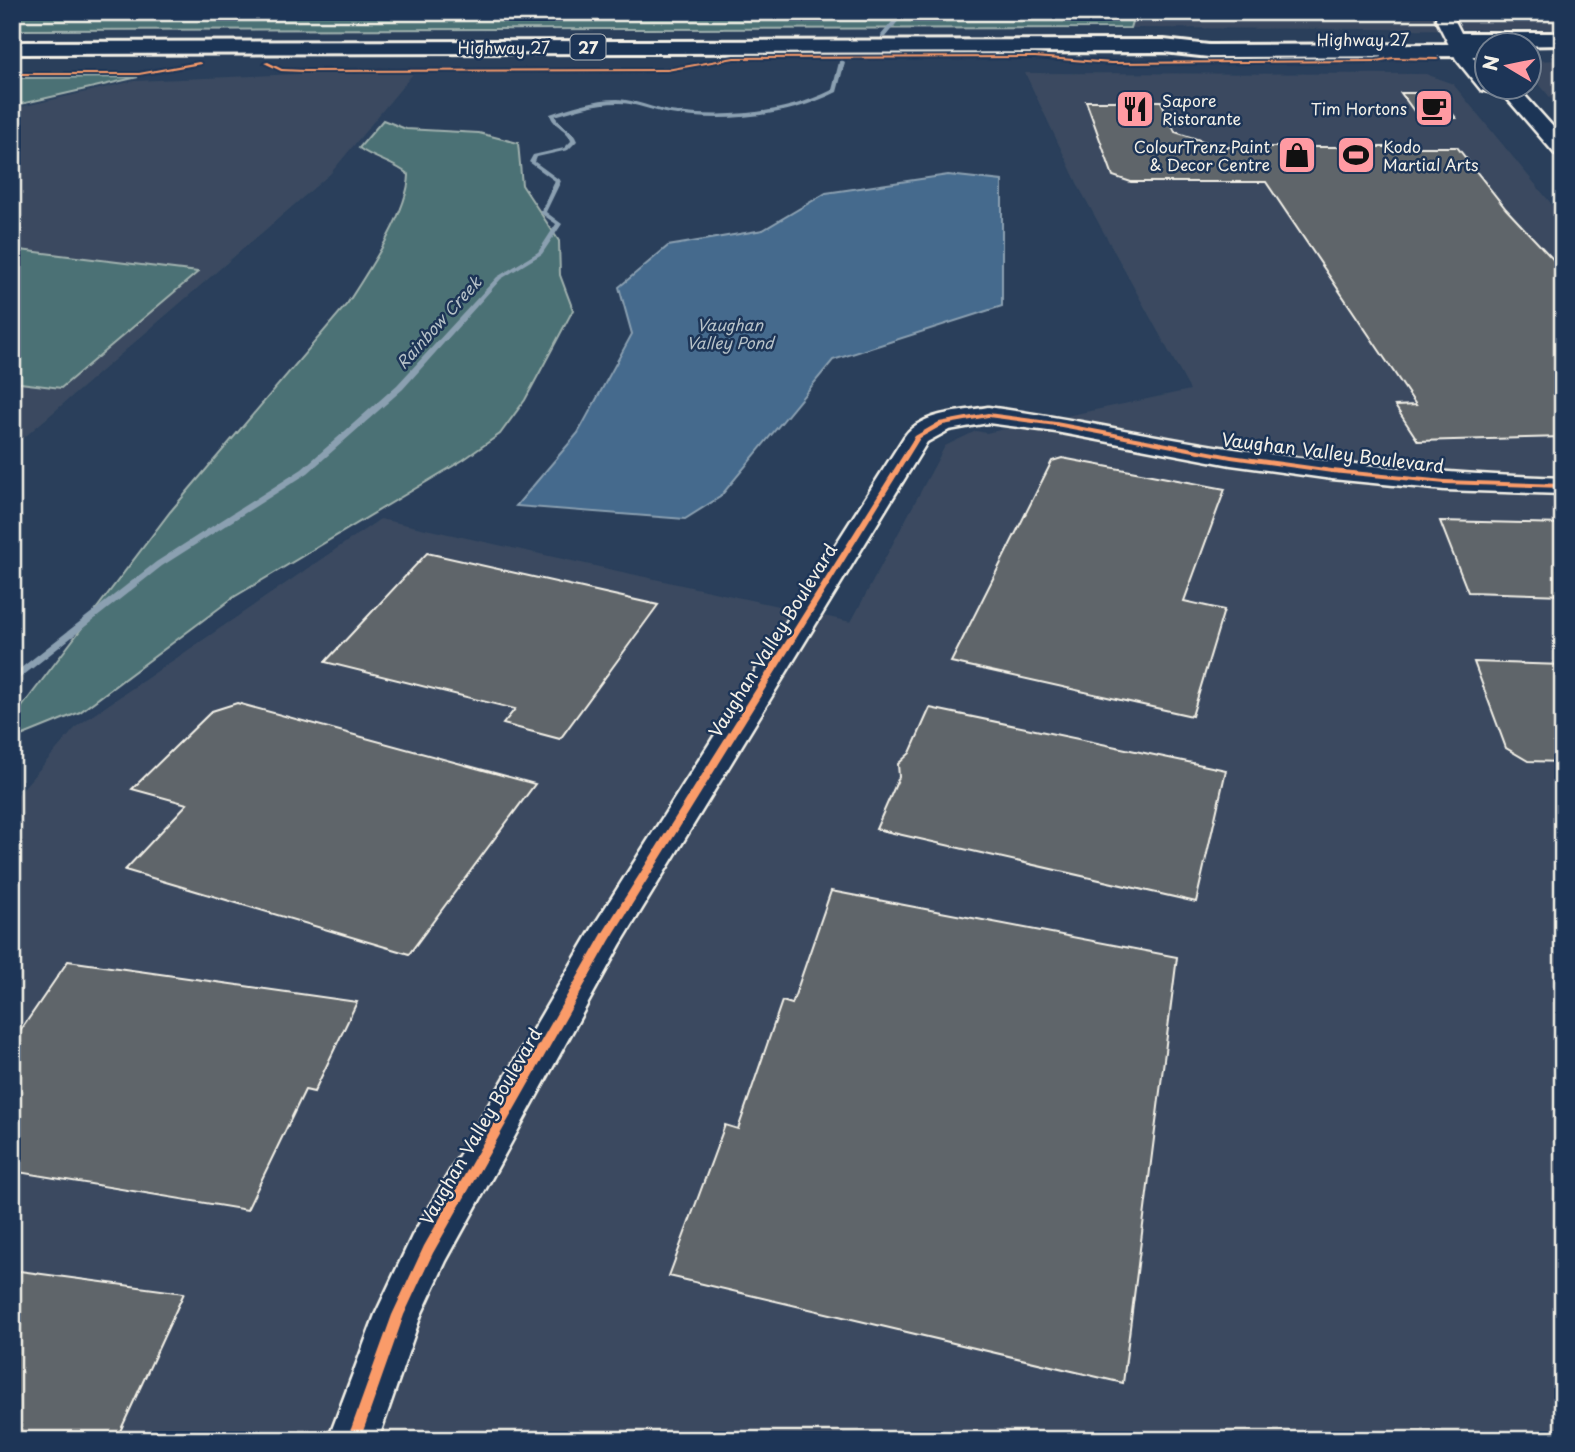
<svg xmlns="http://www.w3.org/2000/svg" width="1575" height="1452" viewBox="0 0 1575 1452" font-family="'Playpen Sans',sans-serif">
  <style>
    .built { fill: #3a4a60 }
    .green { fill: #4c7174; stroke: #a0b1ae; stroke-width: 2 }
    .water { fill: #456a8d; stroke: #8ba0b1; stroke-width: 2 }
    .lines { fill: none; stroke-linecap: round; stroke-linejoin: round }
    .stream { fill: #8ba0b1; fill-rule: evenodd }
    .building { fill: #5e656a; stroke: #f4f1e8; stroke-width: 2 }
    .minor-casing { stroke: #f4f1e8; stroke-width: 5 }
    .major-casing { stroke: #f4f1e8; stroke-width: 6 }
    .minor { fill: #1d3557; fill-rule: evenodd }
    .major { fill: #1d3557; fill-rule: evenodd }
    .cycleway-casing { stroke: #1d3557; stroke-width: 4 }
    .cycleway { fill: #fa9b69; fill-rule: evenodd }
    .labels { text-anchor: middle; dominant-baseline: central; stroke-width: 5; stroke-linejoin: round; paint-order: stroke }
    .far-street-label { font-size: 16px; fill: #f4f1e8; stroke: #1d3557 }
    .shield { fill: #1d3557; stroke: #b4b9bc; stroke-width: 2 }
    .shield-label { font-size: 16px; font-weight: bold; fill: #f4f1e8 }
    .far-poi-label { font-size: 16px; fill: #f4f1e8; stroke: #1d3557; text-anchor: start }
    .far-water-label { font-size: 16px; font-style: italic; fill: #b7c2c8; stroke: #1d3557 }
    .street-label { font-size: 18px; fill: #f4f1e8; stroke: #1d3557 }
  </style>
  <rect width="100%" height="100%" fill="#2a3f5b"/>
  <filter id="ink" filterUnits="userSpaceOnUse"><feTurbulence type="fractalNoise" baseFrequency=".0143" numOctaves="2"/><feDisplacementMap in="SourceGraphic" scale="14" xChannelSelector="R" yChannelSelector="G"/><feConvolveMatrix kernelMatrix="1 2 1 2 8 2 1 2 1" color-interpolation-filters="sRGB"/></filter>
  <g filter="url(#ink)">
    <g class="built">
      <path d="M1135,12H1563V30L1130,28Z"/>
      <path d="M1563,60V113L1530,73V61Z"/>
      <path d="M417,69L330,174L12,448V109L134,81Z"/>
      <path d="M1025,73L1426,74L1453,84L1563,218V1440H12V801L77,726L380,519L851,622L945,446L976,431L986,433L1190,390L1080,189Z"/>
    </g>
    <g class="green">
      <path d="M12,12H1135L1130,28L12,30Z"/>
      <path d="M138,77L12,106V78Z"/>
      <path d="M383,120L406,129L479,133L518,143L522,185L559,241L560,275L573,310L525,400L500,434L463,460L234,597L80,712L21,736H12V720L170,512L347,304C367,273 408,212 409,175C393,162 376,160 359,148Z"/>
      <path d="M12,249L198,272L61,388L12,382Z"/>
    </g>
    <path class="water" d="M948,175L1002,181V306L833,360L720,497L685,519L516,506L578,433L632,334L619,287L668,246L763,230L826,193Z"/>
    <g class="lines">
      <g class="stream">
        <path d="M914,12H923L900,19L885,37H881V35L896,17Z"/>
        <path d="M842,60L845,62L837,92C788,117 724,123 670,114C652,111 636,103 618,103C596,103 576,110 555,116C561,127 573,129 577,141L568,150L537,157L535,162L561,181L546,212L562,224L542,254L501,279L403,389L308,473L162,566L15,682L12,683V675L156,562L302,469L397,385L497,277L538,252L556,224L540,213L555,181L529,162L533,155L564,148L571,141C568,129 552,126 550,114C572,107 594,99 618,99C636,100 652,108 670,111C723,119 784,114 832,90L839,62Z"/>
      </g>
    </g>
    <g class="building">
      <path d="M1401,93H1436L1456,118H1419Z"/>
      <path d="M1086,101H1161L1175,132L1221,147H1457L1506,209L1563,270V437L1418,441L1395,406L1416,405L1266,182H1131L1113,176Z"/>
      <path d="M1062,458L1225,489L1184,601L1224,610L1192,716L951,662L1052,461Z"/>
      <path d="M1440,521L1563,524V595L1468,592Z"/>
      <path d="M427,553L658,605L560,739L503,724L515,709L325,662Z"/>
      <path d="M1474,662L1563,665V762L1528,761L1506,748Z"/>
      <path d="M237,703L535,784L409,954L125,870L187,804L132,789L212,711Z"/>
      <path d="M930,708L1226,770L1196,902L876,829L899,777L898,764L910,753Z"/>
      <path d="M831,891L1177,957L1123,1383L669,1276L725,1125L738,1129L782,1001L792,1004Z"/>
      <path d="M68,961L357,1002L314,1092L305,1090L247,1210L12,1171V1043Z"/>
      <path d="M12,1270L184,1293L116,1440H12Z"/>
    </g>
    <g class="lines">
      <g class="minor-casing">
        <g id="minor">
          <path d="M1437,12H1453L1454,19L1473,57L1488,74V88H1518L1563,138V157L1556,155L1505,96L1481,90L1456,59L1436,19Z"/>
          <path d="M988,407C1071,418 1152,437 1234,449C1344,465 1452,474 1563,478V494L1445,490L1332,479L1231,465L1056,432L988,423L949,430L927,442L620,945L446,1261L421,1315L378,1440H328L375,1315L412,1236L593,927L904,437C921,412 961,412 988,407Z"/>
        </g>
      </g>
      <g class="major-casing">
        <path id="major" d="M1459,33H1563V45L1488,46V56L1209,57L1164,52L12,54V42L1164,40L1209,45L1454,44L1449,39L1452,35Z"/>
      </g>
      <use href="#minor" class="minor"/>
      <use href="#major" class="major"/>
      <g class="cycleway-casing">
        <g id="cycleway">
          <path d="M1035,56L1111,62L1376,60L1393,57L1437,58L1439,59L1437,60L1393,59L1376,62L1111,64L1035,58L734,59L667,71L305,72L281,71L264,63L268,62L282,69L305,70L667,69L734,57Z"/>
          <path d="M199,62L201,63V64L139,75H12V73H139Z"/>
          <path d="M988,413L1056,422L1231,455L1332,469L1445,480L1563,484V488L1445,484L1332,473L1231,459L1056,426L988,417L943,425L920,438L610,940L433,1253L404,1315L360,1440H347L392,1315L424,1246L602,934L915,436L939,422Z"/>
        </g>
      </g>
      <use href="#cycleway" class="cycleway"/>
    </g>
  </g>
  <defs>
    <g id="cafe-square" transform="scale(2.0125)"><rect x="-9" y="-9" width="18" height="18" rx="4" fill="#ff9aa2" stroke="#1d3557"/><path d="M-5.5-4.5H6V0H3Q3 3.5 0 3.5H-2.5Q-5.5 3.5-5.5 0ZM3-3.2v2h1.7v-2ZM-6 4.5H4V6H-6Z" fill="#111"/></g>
    <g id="restaurant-square" transform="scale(2.0125)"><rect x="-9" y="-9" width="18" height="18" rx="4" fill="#ff9aa2" stroke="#1d3557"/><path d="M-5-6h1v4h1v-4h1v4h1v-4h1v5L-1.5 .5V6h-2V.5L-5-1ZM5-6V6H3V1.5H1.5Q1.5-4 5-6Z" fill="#111"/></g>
    <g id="shop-square" transform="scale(2.0125)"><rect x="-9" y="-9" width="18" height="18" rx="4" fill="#ff9aa2" stroke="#1d3557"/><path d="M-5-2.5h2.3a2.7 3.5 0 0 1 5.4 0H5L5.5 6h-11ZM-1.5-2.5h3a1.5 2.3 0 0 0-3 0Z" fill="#111"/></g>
    <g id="stadium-square" transform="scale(2.0125)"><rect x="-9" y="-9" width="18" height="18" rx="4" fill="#ff9aa2" stroke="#1d3557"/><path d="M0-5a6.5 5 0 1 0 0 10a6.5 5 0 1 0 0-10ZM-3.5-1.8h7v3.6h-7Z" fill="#111"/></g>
  </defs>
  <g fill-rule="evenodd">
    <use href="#cafe-square" x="1434" y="108"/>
    <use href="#restaurant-square" x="1135" y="109"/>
    <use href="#shop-square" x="1297" y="155"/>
    <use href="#stadium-square" x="1356" y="155"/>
  </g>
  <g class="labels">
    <g class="far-street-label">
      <text x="1363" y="39">Highway 27</text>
      <text x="504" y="47">Highway 27</text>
    </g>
    <rect class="shield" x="570.5" y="34.5" width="35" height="25" rx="5"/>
    <g class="shield-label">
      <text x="588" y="47">27</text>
    </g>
    <g class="far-poi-label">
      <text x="1162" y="100">Sapore<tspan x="1162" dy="18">Ristorante</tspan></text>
      <text x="1407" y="108" text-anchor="end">Tim Hortons</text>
      <text x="1270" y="146" text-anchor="end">ColourTrenz Paint<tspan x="1270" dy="18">&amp; Decor Centre</tspan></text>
      <text x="1383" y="146">Kodo<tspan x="1383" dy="18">Martial Arts</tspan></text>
    </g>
    <g class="far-water-label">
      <text transform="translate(438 322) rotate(-48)">Rainbow Creek</text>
      <text x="730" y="324">Vaughan<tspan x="730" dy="18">Valley Pond</tspan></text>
    </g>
    <g class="street-label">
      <text transform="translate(1333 452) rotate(7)">Vaughan Valley Boulevard</text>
      <text transform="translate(772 640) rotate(-58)">Vaughan Valley Boulevard</text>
      <text transform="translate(480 1126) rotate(-60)">Vaughan Valley Boulevard</text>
    </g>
  </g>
  <rect width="1575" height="1452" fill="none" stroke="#1d3557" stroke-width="42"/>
  <rect x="21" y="21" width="1533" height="1410" fill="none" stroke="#f4f1e8" stroke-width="2.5" filter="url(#ink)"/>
  <g transform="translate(1508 66) rotate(280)"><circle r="33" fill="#1d3557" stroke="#738091" stroke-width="2"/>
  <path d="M0-5L12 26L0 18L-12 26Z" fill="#ff9aa2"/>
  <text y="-10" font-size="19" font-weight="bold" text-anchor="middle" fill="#f4f1e8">N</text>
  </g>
</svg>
